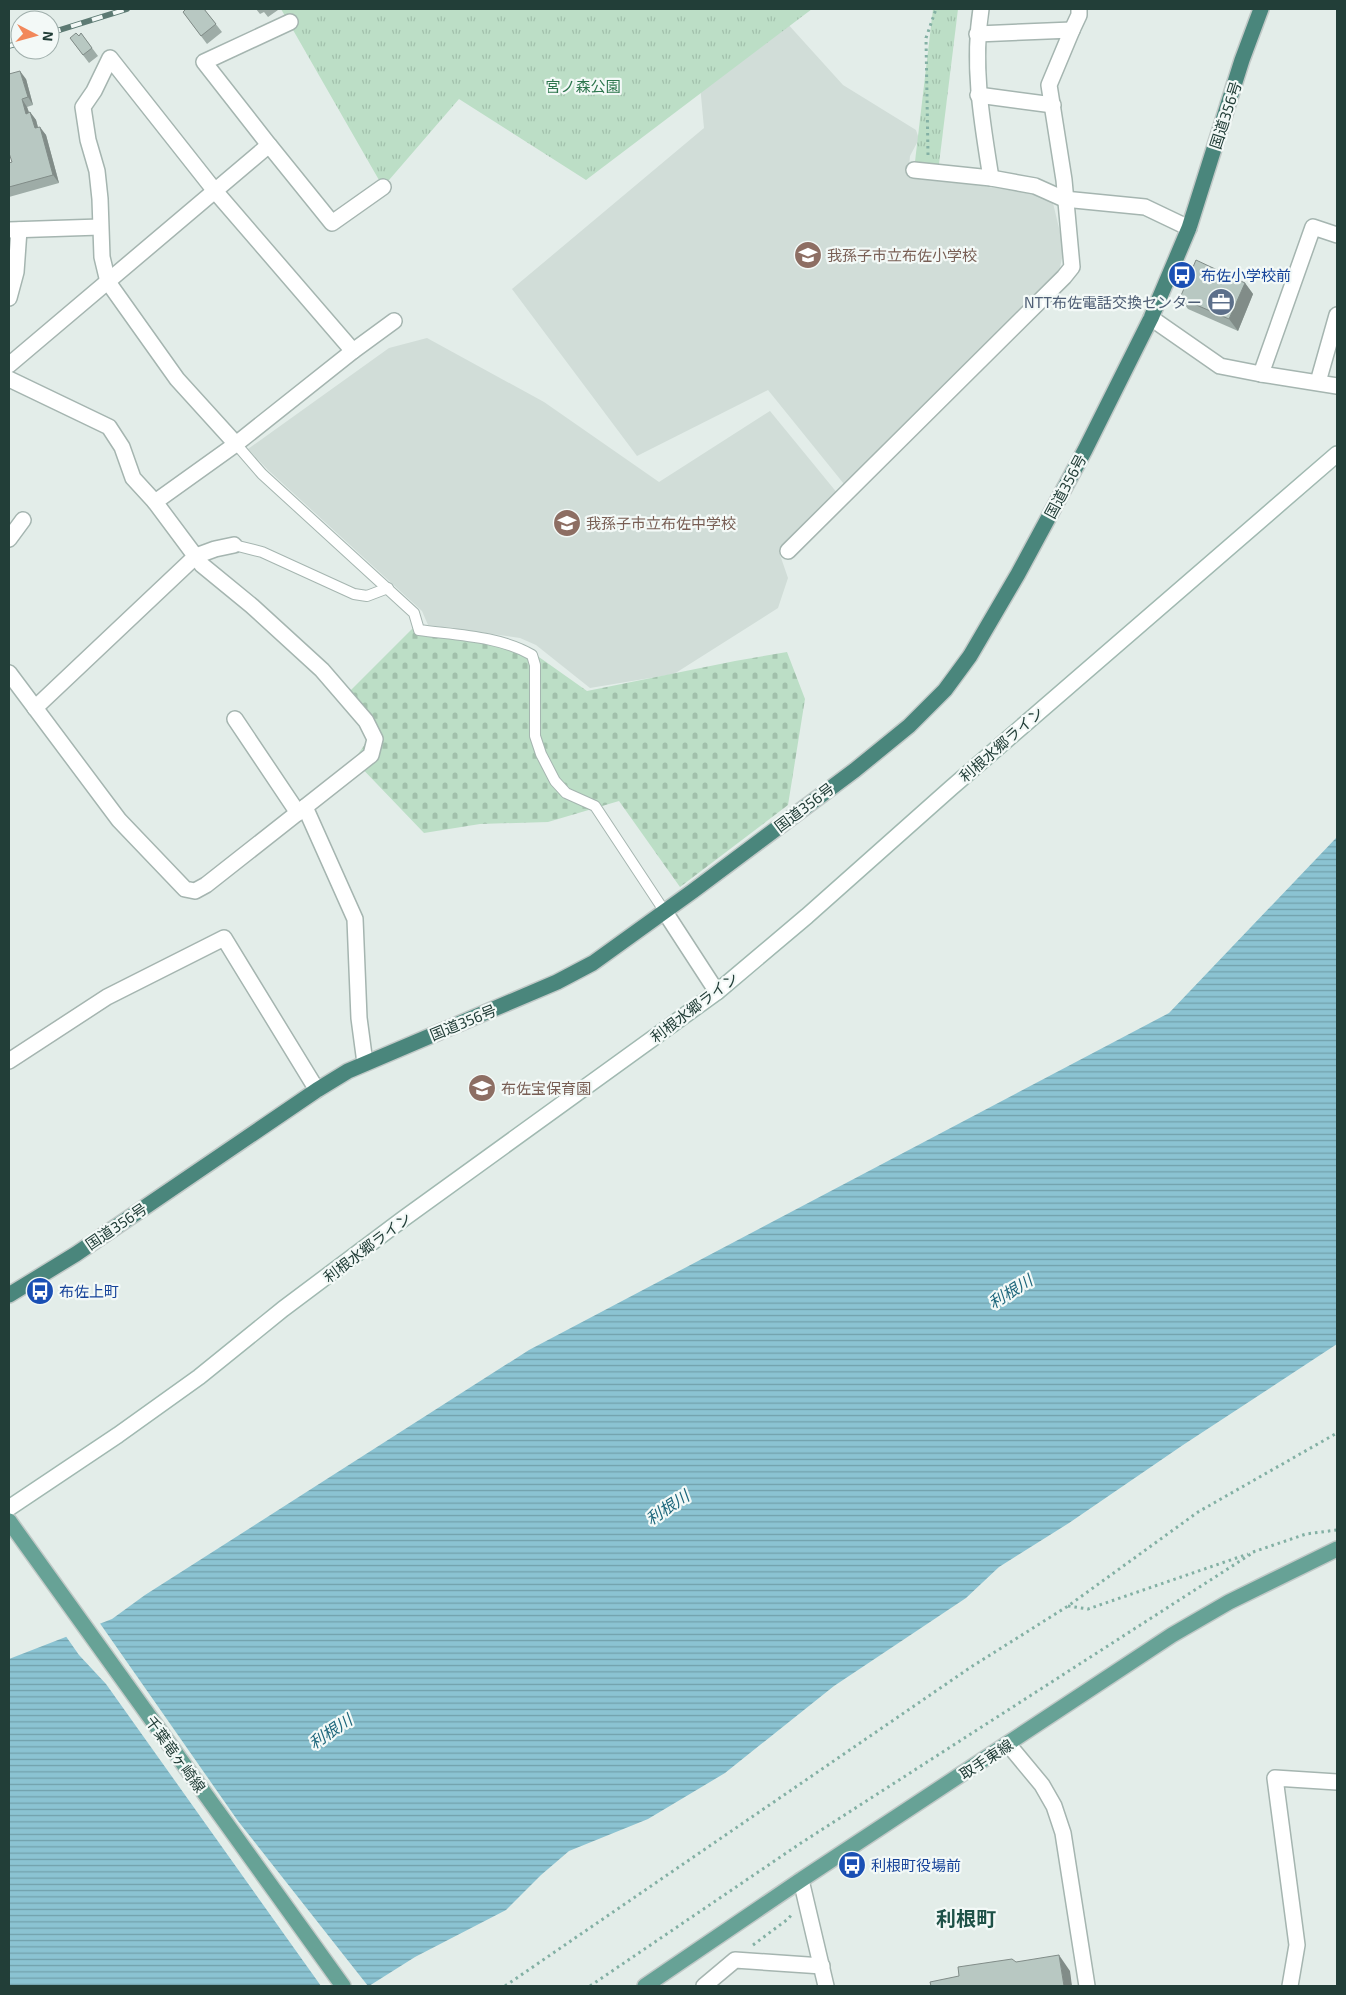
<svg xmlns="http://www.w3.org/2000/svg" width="1346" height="1995" viewBox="0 0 1346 1995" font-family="'Exo 2','Noto Sans JP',sans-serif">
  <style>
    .built { fill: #d1ddd8 }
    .cemetery { fill: url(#cemetery-stones) }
    .park { fill: url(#park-tufts) }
    .water { fill: url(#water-rules) }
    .pier { fill: #e3ede9 }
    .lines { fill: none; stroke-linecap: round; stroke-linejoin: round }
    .service-casing { stroke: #a5b5b0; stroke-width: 12 }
    .minor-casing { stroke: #a5b5b0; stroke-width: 18 }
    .tertiary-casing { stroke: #a5b5b0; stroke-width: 18 }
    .secondary-casing { stroke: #a1b9b1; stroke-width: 18 }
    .primary-casing { stroke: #c1c9c7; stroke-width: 18 }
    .trunk-casing { stroke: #c1c9c7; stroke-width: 18 }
    .path { stroke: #83b0a4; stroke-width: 3; stroke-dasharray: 2.5 4; stroke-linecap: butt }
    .service { stroke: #fff; stroke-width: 10 }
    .minor { stroke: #fff; stroke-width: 15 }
    .tertiary { stroke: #fff; stroke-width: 15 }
    .secondary { stroke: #fff; stroke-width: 15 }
    .primary { stroke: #67a296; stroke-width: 15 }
    .trunk { stroke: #4a867c; stroke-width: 15 }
    .rail-casing { stroke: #5d7a73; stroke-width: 5.5 }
    .rail { stroke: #f3f9f7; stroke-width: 4; stroke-dasharray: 11; stroke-linecap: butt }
    .wall { fill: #9eaca7 }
    .shaded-wall { fill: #818c88 }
    .building { fill: #b8c8c2; stroke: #818c88 }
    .labels { text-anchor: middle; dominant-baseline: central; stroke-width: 4.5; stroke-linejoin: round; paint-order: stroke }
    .park-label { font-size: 15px; fill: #2c754c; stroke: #f3f9f7 }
    .street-label { font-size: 15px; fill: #223e38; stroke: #f3f9f7 }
    .education-label { font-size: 15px; fill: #785e54; stroke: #f3f9f7; text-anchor: start }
    .transit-label { font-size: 15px; fill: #164399; stroke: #f3f9f7; text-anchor: start }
    .service-label { font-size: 15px; fill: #4e5e75; stroke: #f3f9f7; text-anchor: end }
    .water-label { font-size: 16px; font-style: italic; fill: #1c667b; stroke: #f3f9f7 }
    .district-label { font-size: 20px; font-weight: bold; fill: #1e5147; stroke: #f3f9f7 }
  </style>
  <defs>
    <pattern id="cemetery-stones" width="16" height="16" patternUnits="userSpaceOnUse" patternTransform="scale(1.25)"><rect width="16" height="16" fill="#bcdec6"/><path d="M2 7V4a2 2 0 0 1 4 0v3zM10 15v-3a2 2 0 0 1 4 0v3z" fill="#a1c0ab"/></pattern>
    <pattern id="park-tufts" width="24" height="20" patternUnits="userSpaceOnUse" patternTransform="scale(1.25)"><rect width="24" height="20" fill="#bcdec6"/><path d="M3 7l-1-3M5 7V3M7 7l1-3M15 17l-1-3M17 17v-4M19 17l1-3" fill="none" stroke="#a1c0ab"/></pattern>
    <pattern id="water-rules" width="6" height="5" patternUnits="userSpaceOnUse" patternTransform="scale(1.25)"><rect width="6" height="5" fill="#8bc3d2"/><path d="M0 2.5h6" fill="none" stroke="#71a0ab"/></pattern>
  </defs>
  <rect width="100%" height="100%" fill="#e3ede9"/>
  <g class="built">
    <path d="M786,22L843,85L916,130L919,139L910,156L908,175L1036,194L1053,203L1064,249L1059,272L844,484L768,390L637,456L512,289L704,128L700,85Z"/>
    <path d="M427,338L544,402L659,482L770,411L838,494L779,552L788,578L778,608L674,674L590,688L536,645L520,638L428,625L422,611L268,470L248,449L389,348Z"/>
  </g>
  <path class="cemetery" d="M416,625L529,650L587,691L735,661L787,652L805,699L788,805L680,887L619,801L548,822L480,824L424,833L354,760L372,734L345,696Z"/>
  <g class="park">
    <path d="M281,9H812L586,180L459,99L383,187Z"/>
    <path d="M933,9H958L938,172L914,170Z"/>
  </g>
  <path class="water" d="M1337,837V1344L1183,1445L1069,1523L999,1567L966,1598L834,1686L725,1773L648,1819L569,1851L541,1875L506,1910L415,1957L369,1986H9V1659L112,1619L145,1595L529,1350L1169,1013Z"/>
  <path class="pier" d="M99,1622L238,1821L368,1986H321L106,1684L79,1655L65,1635Z"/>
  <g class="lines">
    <g class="service-casing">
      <g id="service">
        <path d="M236,444L262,474L414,613L419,630C455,635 500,636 532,655L535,665V736L541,754L555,781L566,793L595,806L665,912"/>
        <path d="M234,545L262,552L354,594L367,596L388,588"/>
      </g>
    </g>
    <g class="minor-casing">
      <g id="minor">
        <path d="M981,9C972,66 982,122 991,178"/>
        <path d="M1072,30L1079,15V9"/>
        <path d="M978,95L1053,105"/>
        <path d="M269,145L204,62L290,22"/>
        <path d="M914,170L991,178L1035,186L1064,199L1145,207L1189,228"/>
        <path d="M9,230L100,227"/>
        <path d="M9,298L16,272L19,230"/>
        <path d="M1151,318L1220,366L1261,374L1337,386"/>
        <path d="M9,365L269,145L332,223L383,187"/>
        <path d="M1261,374L1313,227L1337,235"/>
        <path d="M9,379L109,427L122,447L133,478L155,502"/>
        <path d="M1318,382L1337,315"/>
        <path d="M236,444L177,379L108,282L102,257L100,199L97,171L88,140L83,107L94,91L110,58L215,191L353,351"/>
        <path d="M9,539L23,520"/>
        <path d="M788,551L1064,277L1072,267L1064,180L1049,85L1072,30L977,34"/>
        <path d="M9,673L119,820L185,889L195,891L206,885L371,755L375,739L366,721L322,670L252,606L202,565L155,502L236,444L353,351L394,321"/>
        <path d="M35,708L196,556L215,549L234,545"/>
        <path d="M235,719L298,813"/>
        <path d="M305,807L355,919L359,1018L365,1063"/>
        <path d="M665,912L717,992"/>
        <path d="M9,1061L107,997L224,938L317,1090"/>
        <path d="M1008,1744L1042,1785L1054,1806L1063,1833L1087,1986"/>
        <path d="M704,1986L735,1960L822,1966"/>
        <path d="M1290,1986L1297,1945L1275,1778L1337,1782"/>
      </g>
    </g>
    <g class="tertiary-casing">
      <path id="tertiary" d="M801,1880L826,1986"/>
    </g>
    <g class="secondary-casing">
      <path id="secondary" d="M9,1508L118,1435L199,1377L283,1309L403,1219L717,992L807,916L951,788L1337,454"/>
    </g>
    <g class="primary-casing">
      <g id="primary">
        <path d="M9,1521L343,1986"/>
        <path d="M645,1986L801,1880L1172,1635L1229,1602L1337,1549"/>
      </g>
    </g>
    <g class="trunk-casing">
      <path id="trunk" d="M9,1295L76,1254L317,1090L348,1071L557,982L593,963L693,891L855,770L909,726L945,690L970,656L1018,574L1085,450L1151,318L1189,228L1242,60L1261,9"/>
    </g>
    <g class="path">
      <path d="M928,155L926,38L936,9"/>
      <path d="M1253,1552L1306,1534L1337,1530"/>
      <path d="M1068,1606L1088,1609L1248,1554"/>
      <path d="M753,1945L788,1919L793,1913"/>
      <path d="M505,1986L971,1667L1068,1606L1198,1512L1337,1433"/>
      <path d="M590,1986L801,1843L1254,1552"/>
    </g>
    <use href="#service" class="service"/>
    <use href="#minor" class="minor"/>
    <use href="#tertiary" class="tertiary"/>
    <use href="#secondary" class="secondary"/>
    <use href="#primary" class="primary"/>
    <use href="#trunk" class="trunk"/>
    <g class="rail-casing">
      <g id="rail">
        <path d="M50,33L127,9"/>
        <path d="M9,46L20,43"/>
      </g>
    </g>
    <use href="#rail" class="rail"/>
  </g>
  <g class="wall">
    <path d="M204,9L222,32L207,44L183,12Z"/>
    <path d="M256,9H277L278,10L268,17L264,12L260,14Z"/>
    <path d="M81,33L98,56L89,63L70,38L79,36Z"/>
    <path d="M26,79L33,105L27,107L29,112H30L36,120L38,127L46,135L59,183L9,197V163L12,162Z"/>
    <path d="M1245,283L1253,294L1238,331L1188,309L1180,298Z"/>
  </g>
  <g class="shaded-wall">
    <path d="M20,71L26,79L33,105L28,97Z"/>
    <path d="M22,99L27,107L32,122L26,114Z"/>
    <path d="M30,112L36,120L40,136L35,128Z"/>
    <path d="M40,127L46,135L59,183L53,175Z"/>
    <path d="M1245,283L1253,294L1238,331L1229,319Z"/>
    <path d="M1059,1955L1070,1971L1072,1986H1064Z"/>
  </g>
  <g class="building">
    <path d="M186,9H204L216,24L201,36L183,12Z"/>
    <path d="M76,33L79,36L81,33L92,48L83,55L70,38Z"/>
    <path d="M20,71L28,97L22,99L26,114L30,112L35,128L40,127L53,175L9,187V163L12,162L9,153V74Z"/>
    <path d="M1196,260L1245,283L1229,319L1180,298Z"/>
    <path d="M1059,1955L1064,1986H931L930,1982L959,1976L958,1967L1012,1959L1016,1962Z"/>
  </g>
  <defs>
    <g id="school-disc" transform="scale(1.4375)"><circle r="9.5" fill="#8d6e63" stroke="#f3f9f7"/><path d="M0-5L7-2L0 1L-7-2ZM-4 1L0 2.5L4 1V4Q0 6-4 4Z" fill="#fff"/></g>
    <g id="bus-disc" transform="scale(1.4375)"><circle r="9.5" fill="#1a4fb4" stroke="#f3f9f7"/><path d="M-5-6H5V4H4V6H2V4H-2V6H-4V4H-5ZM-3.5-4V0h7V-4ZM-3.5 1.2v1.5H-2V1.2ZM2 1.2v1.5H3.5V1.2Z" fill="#fff"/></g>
    <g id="office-disc" transform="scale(1.4375)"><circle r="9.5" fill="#5c6f8a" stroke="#f3f9f7"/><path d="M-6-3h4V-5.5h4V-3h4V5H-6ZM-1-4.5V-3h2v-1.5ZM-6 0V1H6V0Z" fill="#fff"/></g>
  </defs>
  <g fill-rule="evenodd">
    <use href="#school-disc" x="808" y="255"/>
    <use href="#bus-disc" x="1182" y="275"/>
    <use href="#office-disc" x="1221" y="302"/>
    <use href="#school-disc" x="567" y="523"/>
    <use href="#school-disc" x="482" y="1088"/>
    <use href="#bus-disc" x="40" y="1291"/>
    <use href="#bus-disc" x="852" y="1865"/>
  </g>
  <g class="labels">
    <g class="park-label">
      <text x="583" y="86">宮ノ森公園</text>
    </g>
    <g class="street-label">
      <text transform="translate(1225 115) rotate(-72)">国道356号</text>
      <text transform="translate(1065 486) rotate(-62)">国道356号</text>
      <text transform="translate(1001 744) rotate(-41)">利根水郷ライン</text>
      <text transform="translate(804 807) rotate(-37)">国道356号</text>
      <text transform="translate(694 1007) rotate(-37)">利根水郷ライン</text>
      <text transform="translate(463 1022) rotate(-22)">国道356号</text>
      <text transform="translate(116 1226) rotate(-34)">国道356号</text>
      <text transform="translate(367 1247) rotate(-37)">利根水郷ライン</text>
      <text transform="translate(176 1754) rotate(54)">千葉竜ヶ崎線</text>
      <text transform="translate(986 1759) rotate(-33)">取手東線</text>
    </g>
    <g class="education-label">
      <text x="827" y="255">我孫子市立布佐小学校</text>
      <text x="586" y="523">我孫子市立布佐中学校</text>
      <text x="501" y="1088">布佐宝保育園</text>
    </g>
    <g class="transit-label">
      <text x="1201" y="275">布佐小学校前</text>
      <text x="59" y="1291">布佐上町</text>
      <text x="871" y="1865">利根町役場前</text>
    </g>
    <g class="service-label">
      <text x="1202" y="302">NTT布佐電話交換センター</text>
    </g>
    <g class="water-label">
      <text transform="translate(1010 1291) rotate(-32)">利根川</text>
      <text transform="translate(667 1507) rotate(-34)">利根川</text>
      <text transform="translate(330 1731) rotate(-34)">利根川</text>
    </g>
    <g class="district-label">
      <text x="966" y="1918">利根町</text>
    </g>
  </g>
  <rect width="1346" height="1995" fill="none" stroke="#223e38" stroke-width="20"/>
  <g transform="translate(35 35) rotate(96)"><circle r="24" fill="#f3f9f7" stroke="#9faeab"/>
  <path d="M0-4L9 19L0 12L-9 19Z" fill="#f2885b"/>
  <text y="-8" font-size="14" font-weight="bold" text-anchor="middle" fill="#223e38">N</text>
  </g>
</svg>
